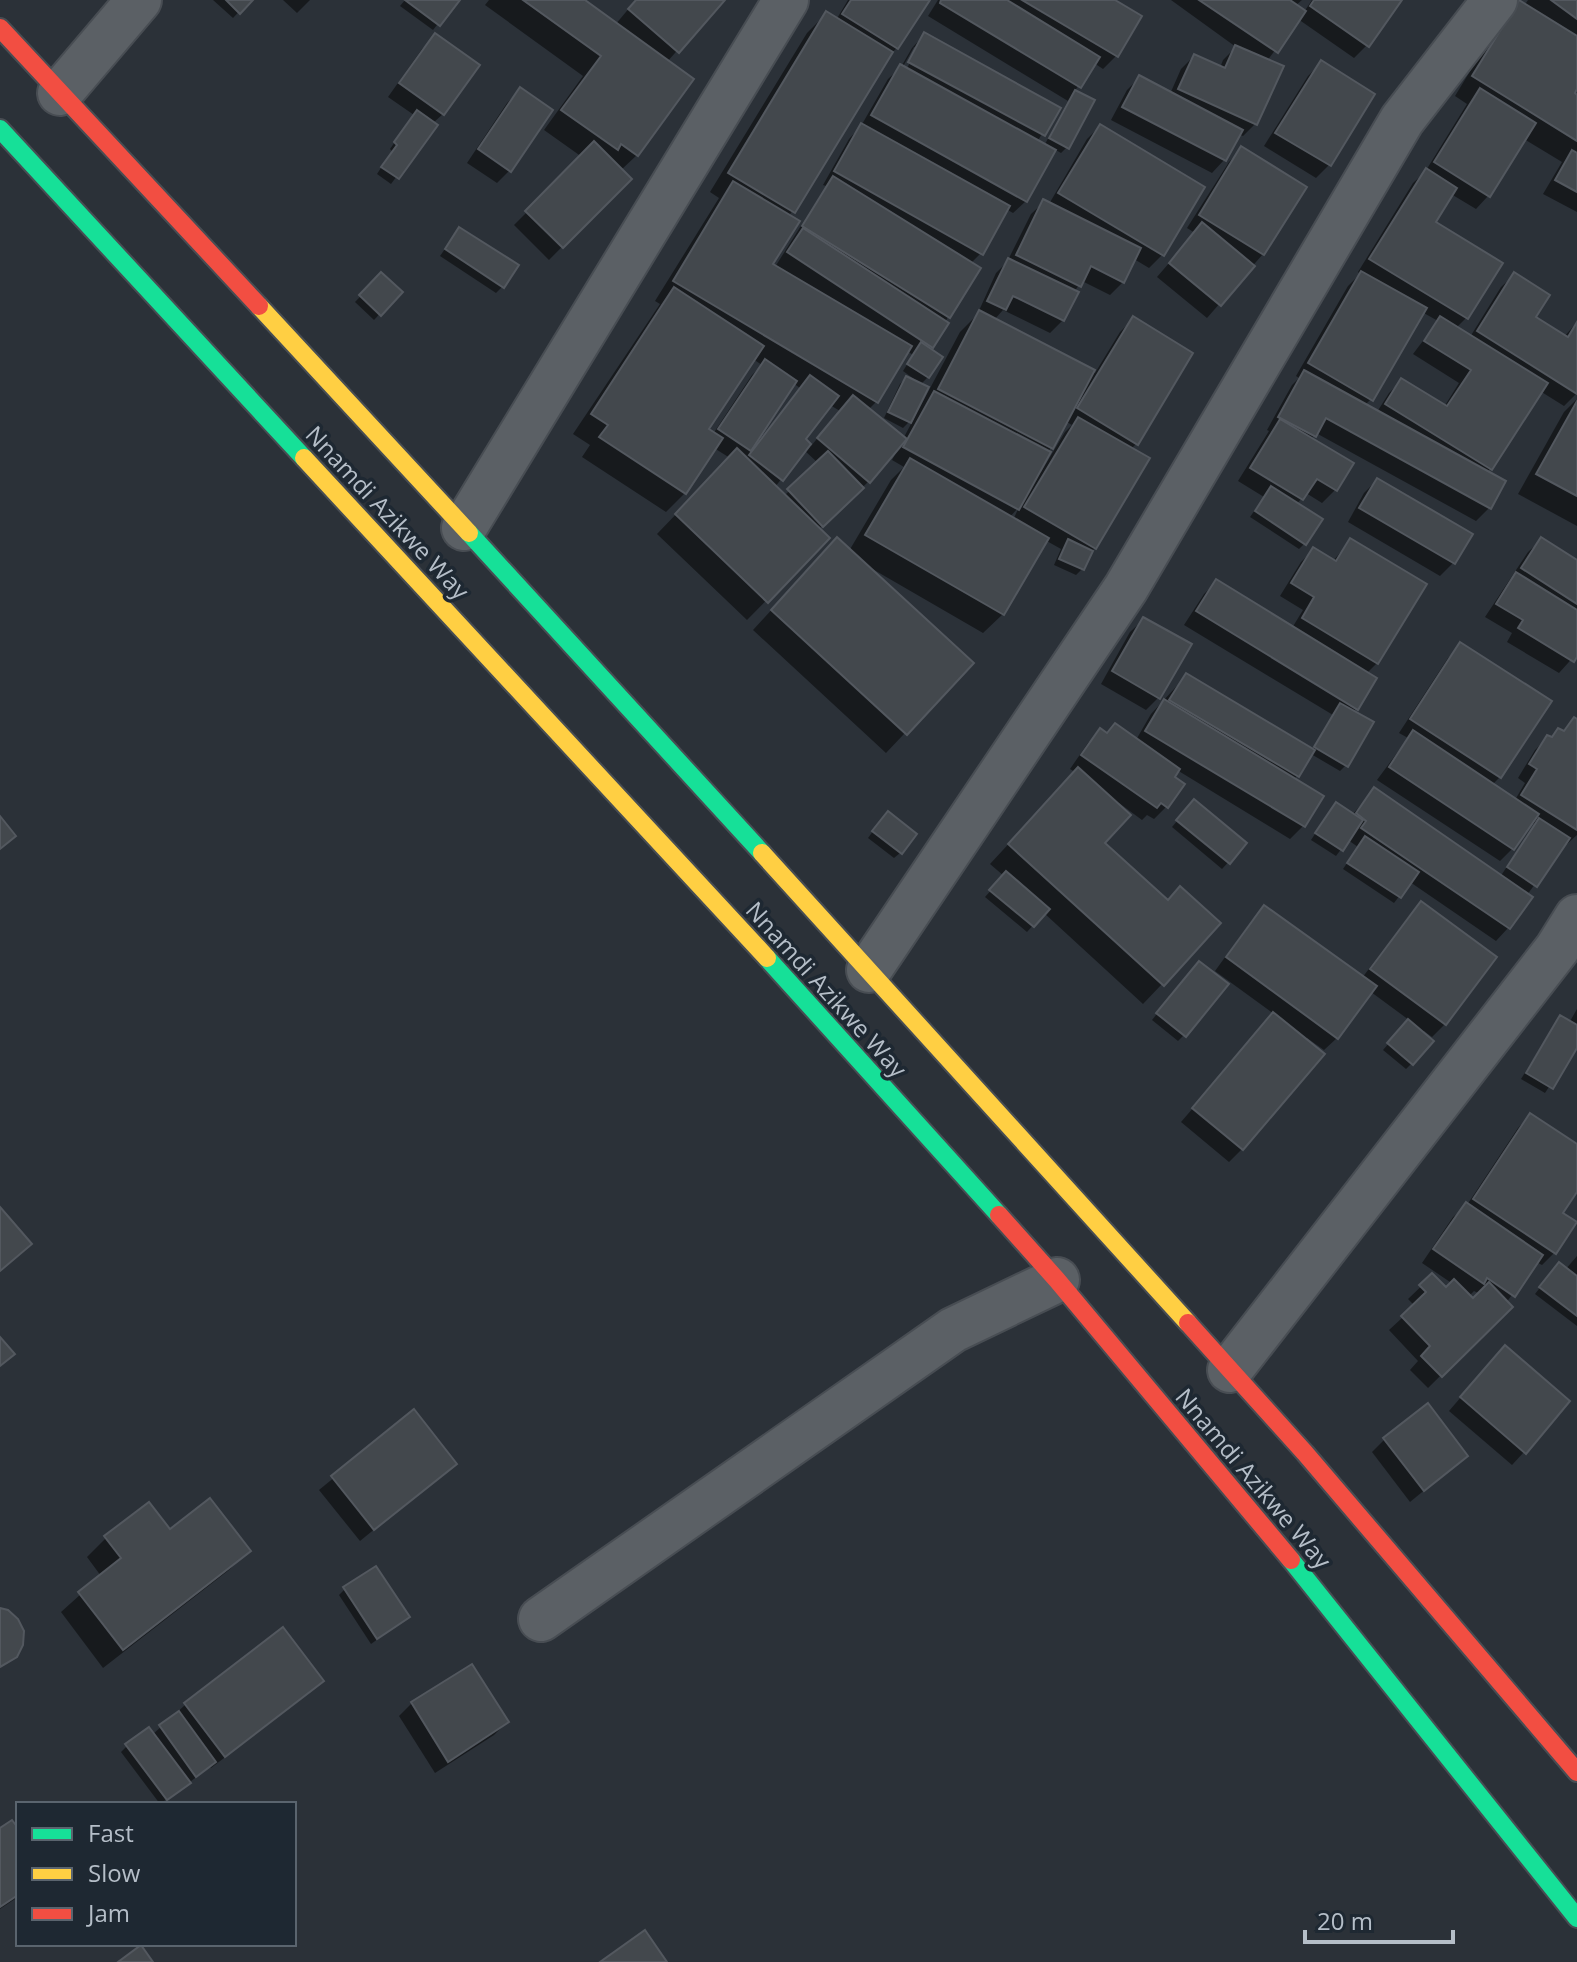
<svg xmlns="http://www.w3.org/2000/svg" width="1577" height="1962" viewBox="0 0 1577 1962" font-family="'Open Sans',sans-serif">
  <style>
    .shadow { fill: #0007; fill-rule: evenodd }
    .building { fill: #43484d; stroke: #53585f; stroke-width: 2 }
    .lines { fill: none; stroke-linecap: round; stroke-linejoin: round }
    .street-casing { stroke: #484d53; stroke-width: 48 }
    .fast-casing { stroke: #484d53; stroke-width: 22 }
    .slow-casing { stroke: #484d53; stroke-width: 22 }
    .jam-casing { stroke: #484d53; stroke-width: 22 }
    .street { stroke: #5b6065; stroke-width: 44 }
    .fast { stroke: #16e098; stroke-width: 18 }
    .slow { stroke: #ffcf43; stroke-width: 18 }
    .jam { stroke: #f24e42; stroke-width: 18 }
    .labels { text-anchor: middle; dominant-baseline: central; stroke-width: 7; stroke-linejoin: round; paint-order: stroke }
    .street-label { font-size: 24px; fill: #b5bec8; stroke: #1e2832 }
  </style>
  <rect width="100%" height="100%" fill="#2b3138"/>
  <g class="shadow">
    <path d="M213,0H250L233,18Z"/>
    <path d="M283,0H310L297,13Z"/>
    <path d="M405,0H457L433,30L400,6Z"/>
    <path d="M489,0H581L615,25L636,0H722L667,62L637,155L621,170L629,179L549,260L514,225L582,157L544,130L583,76L485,5Z"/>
    <path d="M848,0H927L897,48L888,56L789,216L771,265L775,267L826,186L823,185L849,139L861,126L888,79L901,67L912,48L924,35L1058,108L1037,142L1044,146L1068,101L928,16L938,0H1111L1140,17L1116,56L1103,69L1094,63L1074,92L1067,147L1061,153L1054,149L1026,201L1013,213L1006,209L981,253L970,264L948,317L929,350L928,377L921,384L903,371L913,355L907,351L876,402L868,410L903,439L960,332L977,315L996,273L1007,262L1031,214L1044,202L1049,204L1087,139L1100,126L1162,255L1149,268L1134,259L1123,282L1110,295L1082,281L1074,292L1063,320L1050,333L1003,310L994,320L1095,373L1120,332L1133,319L1136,444L1130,450L1147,459L1082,569L1076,575L1054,565L1061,549L1045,540L1003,614L983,633L869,567L971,663L886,753L753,630L818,559L849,551L891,480L904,467L892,460L897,451L895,450L868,482L819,529L828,538L747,620L657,534L730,458L714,448L685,493L666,512L582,457L590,445L573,434L660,304L655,301L719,198L710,192L807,33L826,14L836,20ZM914,47H918L905,72L901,70ZM753,359L762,365L752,375L713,434L706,429ZM793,383L800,388L761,438L758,436ZM830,405L840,411L811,446L803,440ZM1065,421L1072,425L1065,432L1041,472L1038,471ZM804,450L818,463L784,496L775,487ZM1019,507L1013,520L1009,518Z"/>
    <path d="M1171,0H1302L1295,6L1304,12L1312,0H1399L1367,45L1354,58L1298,19L1267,61L1256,123L1243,136L1238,134L1224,160L1212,173L1111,120L1127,90L1140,77L1170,94L1181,69L1194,56L1220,68L1223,60L1236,47Z"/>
    <path d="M1528,0H1577V86L1572,94L1577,97V212L1543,194L1562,162L1524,139L1488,196L1476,209L1451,194L1433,223L1500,263L1466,318L1456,328L1470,337L1501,287L1514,275L1534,318L1564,337L1577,322V393L1564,406L1540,391L1487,473L1489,508L1476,521L1316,433L1311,439L1351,463L1335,490L1322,503L1306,493L1296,505L1305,543L1299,549L1250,517L1264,497L1238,481L1269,431L1267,430L1292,385L1299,378L1296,376L1348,286L1360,274L1358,272L1413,183L1425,172L1467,104L1455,96L1500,22L1524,6ZM1422,312L1438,321L1413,354L1459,383L1444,407L1402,380L1389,393L1377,412L1365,405L1371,399Z"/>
    <path d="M435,36L443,114L433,123L435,125L391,184L377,174L392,151L390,149L414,115L388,97L422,49Z"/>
    <path d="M1321,63L1373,95L1329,165L1316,178L1264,146L1308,76Z"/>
    <path d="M520,90L510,170L497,183L467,163L507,103Z"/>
    <path d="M1242,149L1263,254L1207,318L1157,277L1195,233L1187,228L1229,162Z"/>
    <path d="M459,229L502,287L496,293L440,256Z"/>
    <path d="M381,275L400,292L374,320L355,302Z"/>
    <path d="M906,378L910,421L903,428L884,418L900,384Z"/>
    <path d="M1577,399V526L1518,494L1564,412Z"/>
    <path d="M1377,480L1470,535L1453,563L1440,576L1348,522L1364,493Z"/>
    <path d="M1541,540L1577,562V653L1559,673L1507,642L1512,633L1485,617L1528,552Z"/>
    <path d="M1350,541L1377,663L1366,674L1375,679L1353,713L1346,765L1340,771L1311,754L1294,780L1303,826L1290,839L1177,770L1167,806L1154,819L1147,815L1142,820L1119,803L1117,805L1103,844L1162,984L1143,1004L1044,913L1027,932L985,897L1004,876L990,864L1075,772L1070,769L1088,743L1101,730L1106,734L1115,725L1136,740L1151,714L1186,676L1312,750L1333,715L1184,625L1204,594L1217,581L1292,628L1303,610L1280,596L1301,562L1313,550L1333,561Z"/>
    <path d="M1143,620L1159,697L1146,710L1101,684L1130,632Z"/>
    <path d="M1461,645L1500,777L1492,785L1515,800L1525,783L1518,778L1535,750L1548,737L1550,738L1559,730L1562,732L1574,720L1577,722V835L1567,844L1565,843L1527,895L1530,897L1508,928L1496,941L1410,882L1394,903L1343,869L1358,847L1348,840L1336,856L1311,840L1331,810L1352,815L1374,790L1500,877L1535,825L1531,822L1513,848L1500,861L1377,780L1408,738L1399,733L1448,658Z"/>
    <path d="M1188,808L1245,844L1222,869L1172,827Z"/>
    <path d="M882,819L900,853L894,858L868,838Z"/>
    <path d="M1421,904L1445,1024L1432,1037L1424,1031L1412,1063L1406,1069L1383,1050L1409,1020L1371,992L1337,1038L1324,1050L1307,1038L1242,1149L1229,1162L1181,1122L1274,1014L1215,971L1252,920L1264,908L1362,978L1408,917Z"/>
    <path d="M1193,969L1184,1035L1178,1041L1152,1020Z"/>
    <path d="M1577,1009V1044L1545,1093L1521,1079L1555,1024L1561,1018L1569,1023Z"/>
    <path d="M1530,1115L1577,1146V1188L1560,1214L1555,1252L1542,1265L1536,1262L1506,1303L1510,1307L1428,1388L1410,1370L1418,1361L1389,1330L1415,1306L1408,1299L1432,1276L1446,1290L1453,1284L1422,1263L1453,1217L1467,1205L1518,1128ZM1474,1291L1480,1294L1473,1301L1468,1297Z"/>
    <path d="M1577,1256V1326L1535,1294L1553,1271L1565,1270Z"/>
    <path d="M1492,1361L1524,1452L1512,1465L1449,1411Z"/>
    <path d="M414,1412L454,1464L360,1541L319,1490Z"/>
    <path d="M1385,1439L1466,1456L1410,1502L1372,1452Z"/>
    <path d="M170,1532L248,1551L229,1570L103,1668L61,1612L101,1576L87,1557L106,1538Z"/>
    <path d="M345,1589L408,1617L371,1644L339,1595Z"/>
    <path d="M283,1630L322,1681L309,1693L211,1768L210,1767L160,1804L121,1752L127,1746L152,1735L185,1705Z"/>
    <path d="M412,1703L507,1722L494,1735L435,1773L399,1716Z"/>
    <path d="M0,1830L18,1832V1897L0,1909Z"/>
  </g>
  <g class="building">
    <path d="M226,0H253L240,14Z"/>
    <path d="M405,0H460L440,26Z"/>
    <path d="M523,0H585L694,79L638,156L621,144L618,150L561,110L601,56Z"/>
    <path d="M636,0H725L679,53L628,9Z"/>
    <path d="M851,0H930L898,49L842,14Z"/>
    <path d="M941,0H1007L1100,57L1081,88L940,3Z"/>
    <path d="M1022,0H1115L1142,16L1118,57Z"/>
    <path d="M1199,0H1290L1306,11L1278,53Z"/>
    <path d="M1314,0H1402L1369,47L1310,6Z"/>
    <path d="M1519,0L1577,36V89L1575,93L1577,95V141L1472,76Z"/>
    <path d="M1551,0H1577V19Z"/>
    <path d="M826,11L893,52L795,213L728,173Z"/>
    <path d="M924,32L1061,108L1045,136L908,62Z"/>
    <path d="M435,33L480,65L444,115L399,83Z"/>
    <path d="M1235,45L1284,66L1257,125L1178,89L1194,54L1225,68Z"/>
    <path d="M1321,60L1375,94L1331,166L1275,133Z"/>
    <path d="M900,64L1056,150L1027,202L871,115Z"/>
    <path d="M1139,75L1243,130L1226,161L1122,107Z"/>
    <path d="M520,87L553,110L511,172L478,149Z"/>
    <path d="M1480,88L1536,123L1490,197L1434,162Z"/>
    <path d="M1075,90L1095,100L1069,149L1049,138Z"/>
    <path d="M417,110L438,125L399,179L381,167L397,145L394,142Z"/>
    <path d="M861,123L1010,206L983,255L834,171Z"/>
    <path d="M1100,124L1205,187L1164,256L1058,193Z"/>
    <path d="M594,141L632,179L563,248L525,211Z"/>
    <path d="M1241,146L1307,187L1264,255L1199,215Z"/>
    <path d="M1572,150L1577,153V192L1555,180Z"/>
    <path d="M1426,168L1457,188L1436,222L1503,263L1468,319L1369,259Z"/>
    <path d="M833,176L981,268L950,318L802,226Z"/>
    <path d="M733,181L800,221L773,264L912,346L878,403L673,281Z"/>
    <path d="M1043,199L1141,248L1124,283L1091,266L1081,287L1016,255Z"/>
    <path d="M1202,222L1255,266L1221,306L1169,263Z"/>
    <path d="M459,227L519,265L504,288L445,249Z"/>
    <path d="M803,228L949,323L933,348L787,252Z"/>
    <path d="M1008,258L1079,292L1064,321L1013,296L1006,310L987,301Z"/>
    <path d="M1361,271L1427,308L1373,401L1308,363Z"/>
    <path d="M381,272L403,292L381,316L359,295Z"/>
    <path d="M1514,272L1550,295L1536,317L1568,337L1577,322V394L1477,331Z"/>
    <path d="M674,287L764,346L709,429L723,438L686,494L599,437L608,425L591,414Z"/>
    <path d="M979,310L1095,370L1053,449L938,389Z"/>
    <path d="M1133,316L1193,353L1138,445L1077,408Z"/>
    <path d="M1440,316L1548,383L1492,470L1385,404L1401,378L1447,406L1471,370L1424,341Z"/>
    <path d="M921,342L943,357L929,378L907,364Z"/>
    <path d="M765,359L797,381L751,451L718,429Z"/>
    <path d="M1304,370L1506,481L1491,509L1326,418L1316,437L1278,417Z"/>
    <path d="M810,375L839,396L806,439L811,444L783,481L749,455Z"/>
    <path d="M906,376L929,387L911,423L888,412Z"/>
    <path d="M934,391L1051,452L1019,510L903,447Z"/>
    <path d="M853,395L907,439L870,483L817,438Z"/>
    <path d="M1577,401V496L1536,474Z"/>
    <path d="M1078,417L1150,458L1096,549L1024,507Z"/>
    <path d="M1280,419L1354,463L1337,491L1317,479L1303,500L1250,468Z"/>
    <path d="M737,448L830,538L768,603L675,514Z"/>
    <path d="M828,451L864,488L823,527L787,489Z"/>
    <path d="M910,458L1049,538L1004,615L865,535Z"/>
    <path d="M1377,478L1473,534L1455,564L1359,508Z"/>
    <path d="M1271,486L1323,519L1306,545L1255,511Z"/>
    <path d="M837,537L974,663L907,735L771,610Z"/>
    <path d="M1541,537L1577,560V604L1521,568Z"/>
    <path d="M1350,538L1427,584L1378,664L1302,618L1314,597L1291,583L1313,547L1336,561Z"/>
    <path d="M1068,539L1093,551L1084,570L1059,559Z"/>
    <path d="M1516,572L1577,610V657L1574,662L1518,628L1523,620L1496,604Z"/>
    <path d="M1216,579L1377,678L1358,710L1196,611Z"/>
    <path d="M1143,617L1192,644L1160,699L1112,671Z"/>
    <path d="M1460,642L1552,701L1501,778L1410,719Z"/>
    <path d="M1186,673L1315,750L1299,777L1169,700Z"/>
    <path d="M1164,699L1324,796L1305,827L1145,731Z"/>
    <path d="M1340,703L1374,722L1348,767L1314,747Z"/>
    <path d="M1574,717L1577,719V830L1521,795L1537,769L1529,764L1547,735L1552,737L1558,728L1564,731Z"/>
    <path d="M1115,723L1180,769L1175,777L1185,784L1168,808L1161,803L1157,808L1081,755L1100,728L1107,733Z"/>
    <path d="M1413,730L1539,814L1514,850L1389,767Z"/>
    <path d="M1078,767L1131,815L1105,843L1168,900L1180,886L1221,923L1164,986L1008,844Z"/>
    <path d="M1374,787L1533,897L1510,929L1361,828L1366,821L1356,813Z"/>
    <path d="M1194,799L1247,843L1230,864L1176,820Z"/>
    <path d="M1336,802L1363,820L1343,851L1315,833Z"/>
    <path d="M888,811L917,834L902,854L872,831Z"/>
    <path d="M0,816L16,836L0,849Z"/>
    <path d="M1539,818L1570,838L1537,887L1507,867Z"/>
    <path d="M1365,836L1419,872L1401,898L1347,863Z"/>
    <path d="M1006,871L1050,909L1034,927L989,890Z"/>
    <path d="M1421,901L1497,957L1446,1025L1370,969Z"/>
    <path d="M1264,905L1377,986L1338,1039L1226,957Z"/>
    <path d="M1199,961L1229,984L1186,1037L1156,1013Z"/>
    <path d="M1273,1012L1325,1054L1243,1150L1192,1108Z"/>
    <path d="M1560,1015L1577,1025V1048L1553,1089L1526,1073Z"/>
    <path d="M1408,1019L1434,1041L1413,1065L1387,1043Z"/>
    <path d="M1530,1113L1577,1144V1192L1563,1213L1577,1222L1556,1254L1473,1199Z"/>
    <path d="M1466,1202L1543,1255L1515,1297L1487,1278L1484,1284L1433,1249Z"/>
    <path d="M0,1207L32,1244L0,1271Z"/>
    <path d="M1559,1262L1577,1276V1316L1539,1287Z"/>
    <path d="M1432,1273L1446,1287L1454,1279L1473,1298L1489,1282L1513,1307L1442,1377L1421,1356L1430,1346L1401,1316L1426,1292L1419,1285Z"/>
    <path d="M0,1337L15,1354L0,1366Z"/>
    <path d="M1505,1345L1570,1401L1526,1454L1460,1397Z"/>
    <path d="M1428,1403L1468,1456L1424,1491L1383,1438Z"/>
    <path d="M414,1409L457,1464L374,1530L331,1476Z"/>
    <path d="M210,1498L251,1551L123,1650L78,1592L121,1558L104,1536L149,1502L170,1529Z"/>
    <path d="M376,1566L410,1617L377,1639L343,1587Z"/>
    <path d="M0,1608L8,1610L18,1619L24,1631L23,1645L17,1657L0,1667Z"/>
    <path d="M283,1627L324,1681L225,1757L184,1703Z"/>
    <path d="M472,1664L509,1722L448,1762L411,1702Z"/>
    <path d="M179,1711L216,1762L196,1777L159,1725Z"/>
    <path d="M149,1727L191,1783L167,1800L125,1744Z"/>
    <path d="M12,1820L18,1828V1895L0,1907V1828Z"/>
    <path d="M645,1930L667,1962H600Z"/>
    <path d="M141,1945L153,1962H118Z"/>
  </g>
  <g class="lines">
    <g class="street-casing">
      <g id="street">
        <path d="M60,93L139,0"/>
        <path d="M464,528L786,0"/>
        <path d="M869,970L1126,588L1402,120L1495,0"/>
        <path d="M1230,1370L1557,949L1577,917"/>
        <path d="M541,1619L953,1330L1057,1280"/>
      </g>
    </g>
    <g class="fast-casing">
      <g id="fast">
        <path d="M0,129L304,458"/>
        <path d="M469,533L762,853"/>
        <path d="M767,958L999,1215"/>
        <path d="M1291,1560L1577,1918"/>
      </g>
    </g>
    <g class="slow-casing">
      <g id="slow">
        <path d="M259,306L469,533"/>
        <path d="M304,458L767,958"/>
        <path d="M762,853L1188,1323"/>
      </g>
    </g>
    <g class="jam-casing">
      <g id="jam">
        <path d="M0,28L259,306"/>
        <path d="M999,1215L1057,1280L1291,1560"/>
        <path d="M1188,1323L1305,1453L1577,1772"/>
      </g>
    </g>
    <use href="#street" class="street"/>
    <use href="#fast" class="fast"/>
    <use href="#slow" class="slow"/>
    <use href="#jam" class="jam"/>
  </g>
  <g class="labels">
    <g class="street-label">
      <text transform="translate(388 512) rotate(47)">Nnamdi Azikwe Way</text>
      <text transform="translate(827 989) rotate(48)">Nnamdi Azikwe Way</text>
      <text transform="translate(1254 1478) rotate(50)">Nnamdi Azikwe Way</text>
    </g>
  </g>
  <rect x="16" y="1802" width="280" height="144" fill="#1e2832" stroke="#5a646e" stroke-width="2"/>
  <rect x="32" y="1828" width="40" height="12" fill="#16e098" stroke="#5a646e" stroke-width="2"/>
  <text x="88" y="1842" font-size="24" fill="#b5bec8">Fast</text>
  <rect x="32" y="1868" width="40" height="12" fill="#ffcf43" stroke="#5a646e" stroke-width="2"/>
  <text x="88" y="1882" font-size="24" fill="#b5bec8">Slow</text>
  <rect x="32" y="1908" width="40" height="12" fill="#f24e42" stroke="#5a646e" stroke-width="2"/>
  <text x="88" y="1922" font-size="24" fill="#b5bec8">Jam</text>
  <path d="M1305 1930v12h148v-12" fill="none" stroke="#b5bec8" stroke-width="4"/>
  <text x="1317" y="1930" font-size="24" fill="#b5bec8" stroke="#1e2832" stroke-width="6" paint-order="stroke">20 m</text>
</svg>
